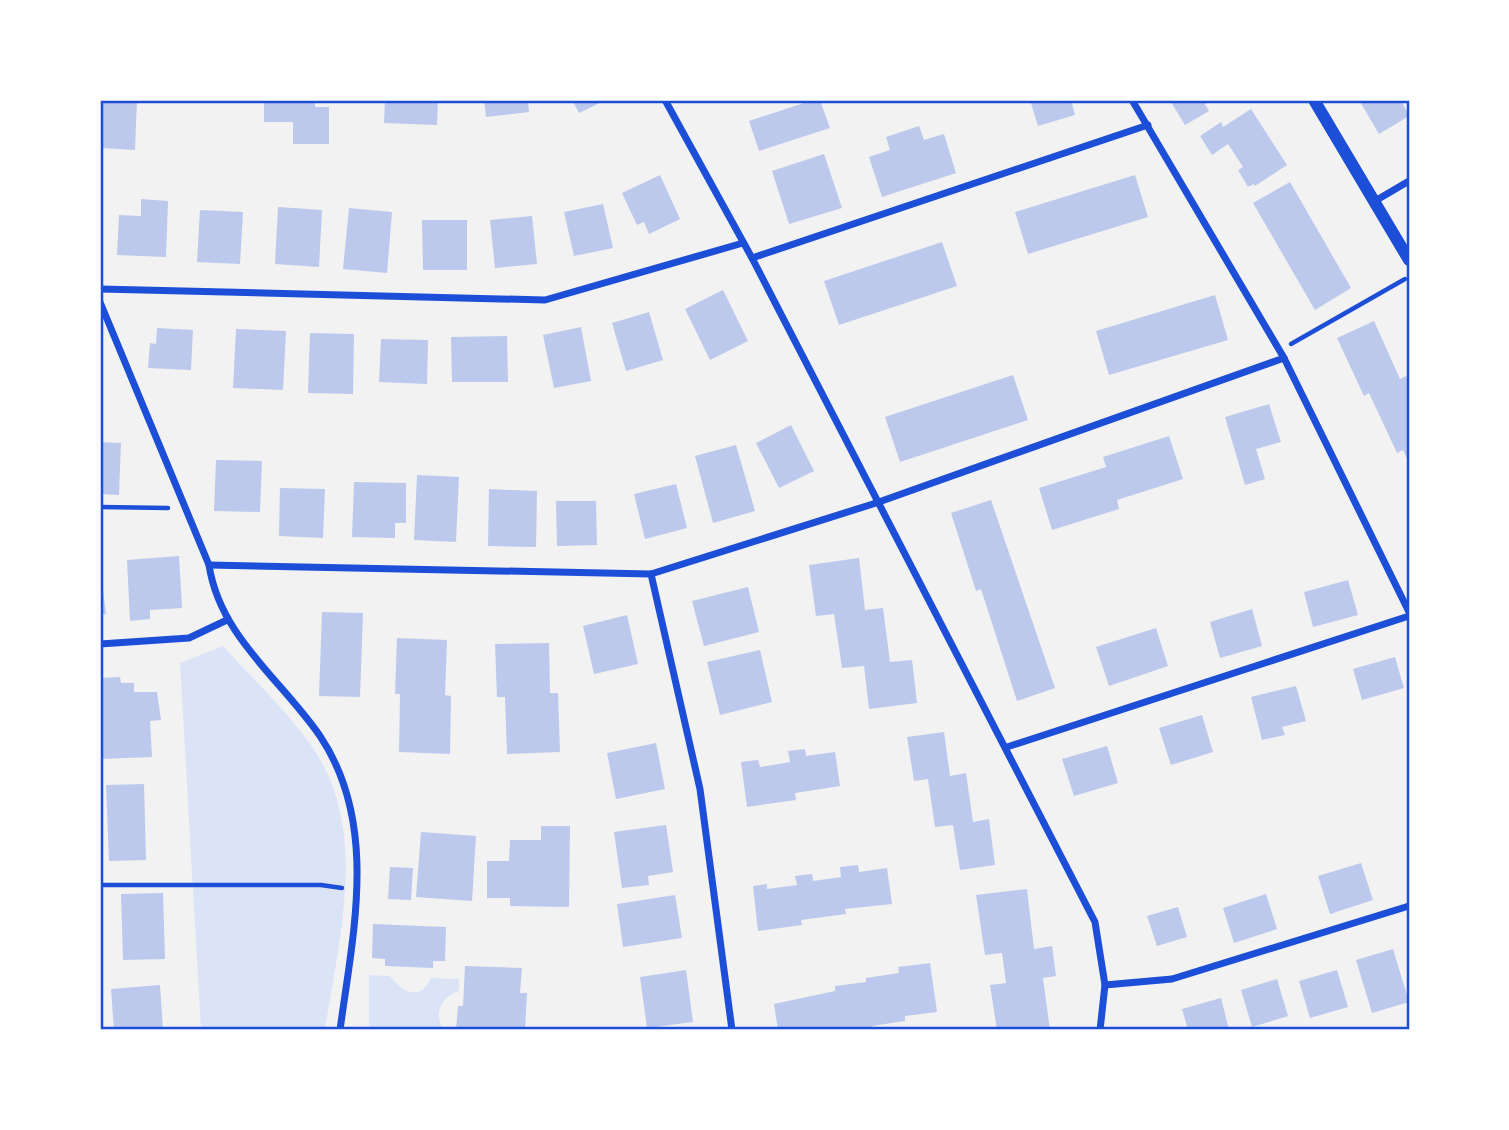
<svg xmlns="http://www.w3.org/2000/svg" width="1509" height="1130" viewBox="0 0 1509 1130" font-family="'Fira Sans Condensed',sans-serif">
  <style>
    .green { fill: #dbe4f7 }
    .building { fill: #bdc9ec }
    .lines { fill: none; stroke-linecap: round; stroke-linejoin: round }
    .path { stroke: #1d4ed8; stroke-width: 4.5 }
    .minor { stroke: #1d4ed8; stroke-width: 7 }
    .tertiary { stroke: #1d4ed8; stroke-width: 12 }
    .neatline { fill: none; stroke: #1d4ed8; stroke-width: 2.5 }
  </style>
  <rect width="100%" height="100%" fill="#f2f2f2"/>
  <g class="green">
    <path d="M223,646C252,678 286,710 311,745C370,829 339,937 325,1030H201L180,663Z"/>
    <path d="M369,975L390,976C403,993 420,1001 431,978L459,979V991C441,997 433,1013 444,1030H369Z"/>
  </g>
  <g class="building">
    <path d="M100,100H137L135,150L100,148Z"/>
    <path d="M264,100H315V107H329V144H293V122H264Z"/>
    <path d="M385,100H438L437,125L384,123Z"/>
    <path d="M484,100H528L529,112L486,117Z"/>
    <path d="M572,100H606L579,113Z"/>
    <path d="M813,100H820L830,128L759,151L749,121Z"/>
    <path d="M1030,100H1071L1075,115L1038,126Z"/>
    <path d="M1175,100H1213L1205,104L1209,111L1185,125L1171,102Z"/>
    <path d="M1359,100H1401L1409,116L1379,134Z"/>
    <path d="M1251,109L1287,165L1255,186L1254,184L1248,187L1238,170L1243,167L1228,144L1212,155L1200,136L1221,122L1223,127Z"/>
    <path d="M919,126L924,140L944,134L956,173L882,197L869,157L890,150L886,137Z"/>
    <path d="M824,154L842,208L789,224L772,171Z"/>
    <path d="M660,175L680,219L649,234L644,222L637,225L622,193Z"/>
    <path d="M1135,175L1148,217L1028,254L1015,212Z"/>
    <path d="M1290,182L1351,288L1315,310L1253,203Z"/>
    <path d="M141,199L168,201L166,257L117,255L119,215L141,216Z"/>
    <path d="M603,204L613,248L574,256L564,212Z"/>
    <path d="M278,207L322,210L319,267L275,264Z"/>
    <path d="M349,208L392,212L387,273L343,269Z"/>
    <path d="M200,210L243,212L240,264L197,262Z"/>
    <path d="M532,216L537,264L495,268L490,220Z"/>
    <path d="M422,220H467V270H423Z"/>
    <path d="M942,242L957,286L839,325L824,281Z"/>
    <path d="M723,290L748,341L710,360L685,309Z"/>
    <path d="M1215,295L1228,340L1109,375L1096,331Z"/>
    <path d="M649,312L663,360L626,371L612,323Z"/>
    <path d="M1374,321L1400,379L1406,376L1409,383V463L1403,450L1397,453L1369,393L1364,396L1337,338Z"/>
    <path d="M581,327L591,381L554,388L543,335Z"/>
    <path d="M157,328L193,330L191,370L148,368L150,343L156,344Z"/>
    <path d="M236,329L286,331L283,390L233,388Z"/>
    <path d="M310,333L354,334L353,394L308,393Z"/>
    <path d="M507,336L508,382H452L451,337Z"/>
    <path d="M381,339L428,340L427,384L379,382Z"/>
    <path d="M1013,375L1028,420L900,462L885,417Z"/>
    <path d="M1269,404L1281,442L1256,449L1265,479L1245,485L1225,417Z"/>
    <path d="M791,425L814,471L779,488L756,443Z"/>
    <path d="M1169,436L1183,479L1117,500L1119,509L1052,530L1039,488L1106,467L1103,457Z"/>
    <path d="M100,442L121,443L119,495L100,494Z"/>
    <path d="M736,445L755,511L713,523L695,456Z"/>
    <path d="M216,460L262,461L260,512L214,511Z"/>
    <path d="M417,475L459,477L456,542L414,540Z"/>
    <path d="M354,482L406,483V523H395V538L352,537Z"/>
    <path d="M676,484L687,528L645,539L634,494Z"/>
    <path d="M280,488L325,489L323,538L279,536Z"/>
    <path d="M489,489L537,491L536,547L488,546Z"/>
    <path d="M991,500L1055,688L1017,701L981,589L976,591L951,513Z"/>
    <path d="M556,501H596L597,545L557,546Z"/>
    <path d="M179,556L182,608L150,610V619L130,621L127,560Z"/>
    <path d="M859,558L865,610L883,608L890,662L912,660L917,703L869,709L864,666L842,668L834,614L816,616L809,565Z"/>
    <path d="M100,564L106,614L100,615Z"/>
    <path d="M1348,580L1358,615L1313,627L1304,592Z"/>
    <path d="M748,587L759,632L704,646L692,601Z"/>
    <path d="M1252,609L1262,646L1220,658L1210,622Z"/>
    <path d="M322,612L363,613L360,697L319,696Z"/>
    <path d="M627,615L638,664L594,674L583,626Z"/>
    <path d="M1156,628L1168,666L1109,686L1096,647Z"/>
    <path d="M397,638L447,640L445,695L451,696L450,754L399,752L400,694H395Z"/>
    <path d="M549,643L550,693H558L560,752L507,754L505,697H497L495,644Z"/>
    <path d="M760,650L772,702L720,715L707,662Z"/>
    <path d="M1395,657L1404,688L1362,700L1353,669Z"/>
    <path d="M120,677L121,683H134V692H157L161,720L150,721L152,757L102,759L100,678Z"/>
    <path d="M1296,686L1306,721L1282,727L1285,735L1262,740L1251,697Z"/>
    <path d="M1202,715L1213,752L1171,765L1159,728Z"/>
    <path d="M944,732L950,776L966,773L973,822L989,819L995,865L960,870L953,825L935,827L928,779L914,781L907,737Z"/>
    <path d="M656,743L665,789L616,799L607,753Z"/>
    <path d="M1107,746L1118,783L1074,796L1062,759Z"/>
    <path d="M805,749L806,756L835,752L840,786L795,793L796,800L747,807L741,762L758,760L760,767L790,762L788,751Z"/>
    <path d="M144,784L146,860L109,861L106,785Z"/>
    <path d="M666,825L673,872L648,876L649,885L622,888L614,832Z"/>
    <path d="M541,826H570L569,907L510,906V898H487V861H509L510,840H541Z"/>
    <path d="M421,832L476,836L472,901L416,897Z"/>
    <path d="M1361,863L1373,900L1330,914L1318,876Z"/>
    <path d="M858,865L859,872L887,868L892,904L845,909L846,914L801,920L802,925L758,931L753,886L767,884V889L797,885L795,876L812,874L813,881L841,877L840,867Z"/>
    <path d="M390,867L413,868L411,900L388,899Z"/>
    <path d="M1027,889L1034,949L1052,946L1056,976L1043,978L1050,1030H997L990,985L1006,983L1002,953L985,955L976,895Z"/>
    <path d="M163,893L165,959L123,960L121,894Z"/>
    <path d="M1266,894L1277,929L1234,943L1223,908Z"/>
    <path d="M675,895L682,938L623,947L617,904Z"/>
    <path d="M1178,907L1187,937L1157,946L1147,916Z"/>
    <path d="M373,924L446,927L445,961H433V968L385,966V959L372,958Z"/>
    <path d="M1393,949L1409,1002L1372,1013L1356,960Z"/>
    <path d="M930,963L937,1012L905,1016V1021L872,1026L873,1030H778L774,1004L835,991V986L866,982V978L899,973L898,967Z"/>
    <path d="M465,966L522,968L520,993H527L525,1030H456L458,1006H463Z"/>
    <path d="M686,970L693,1022L647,1028L640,977Z"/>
    <path d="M1337,970L1348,1007L1310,1018L1299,981Z"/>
    <path d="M1277,979L1288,1016L1252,1027L1241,990Z"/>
    <path d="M160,985L163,1030H114L111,989Z"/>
    <path d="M1221,998L1229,1030H1188L1182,1009Z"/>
  </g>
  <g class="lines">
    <g class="path">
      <path d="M1291,344L1405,279"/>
      <path d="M100,507L168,508"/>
      <path d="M100,885H321L342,888"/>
    </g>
    <g class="minor">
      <path d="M665,100L752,258L1095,922L1105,985L1100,1030"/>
      <path d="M1132,100L1284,358L1409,612"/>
      <path d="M1375,201L1409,181"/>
      <path d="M752,258L1148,125"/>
      <path d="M100,289L545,300L743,243"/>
      <path d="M100,302L209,565C220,637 281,679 320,736C379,824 353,933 340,1030"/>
      <path d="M209,565L651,574L876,503L1284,358"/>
      <path d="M651,574L700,789L732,1030"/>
      <path d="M100,644L189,638L227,620"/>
      <path d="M1007,747L1409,616"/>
      <path d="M1105,985L1172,979L1409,906"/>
    </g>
    <path class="tertiary" d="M1314,100L1409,260"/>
  </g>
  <rect width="1509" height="1130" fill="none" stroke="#ffffff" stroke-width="203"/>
  <rect x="102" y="102" width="1306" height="926" class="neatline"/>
</svg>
